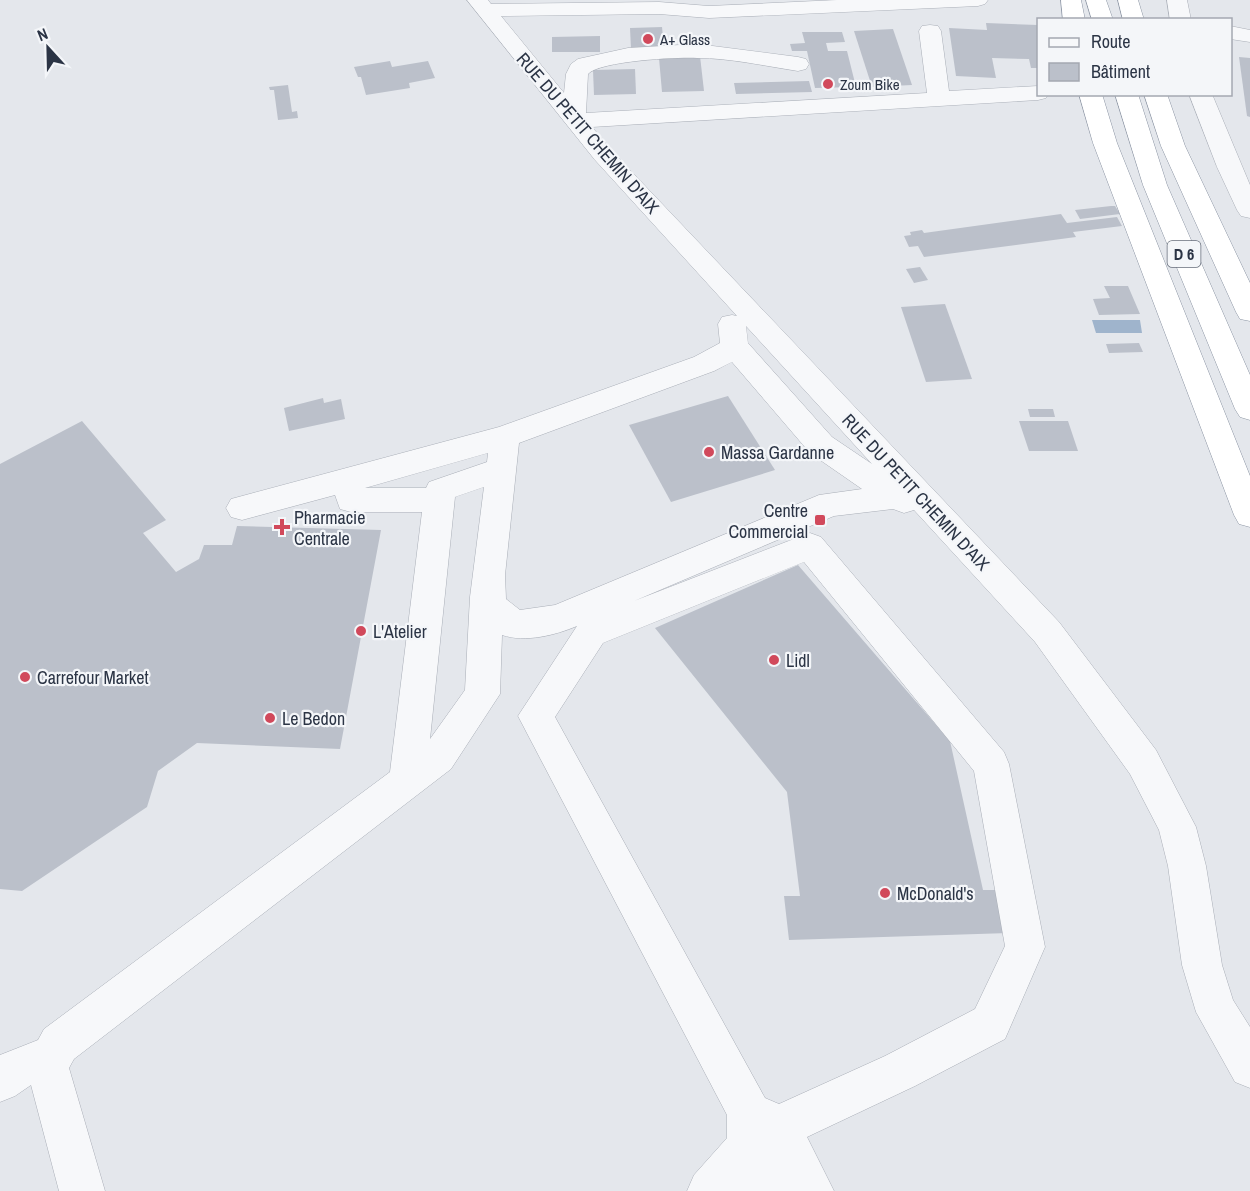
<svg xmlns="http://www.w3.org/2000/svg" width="1250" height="1191" viewBox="0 0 1250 1191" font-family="'Archivo Narrow',sans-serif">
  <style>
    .water { fill: #9fb4cc }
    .building { fill: #bbc0ca }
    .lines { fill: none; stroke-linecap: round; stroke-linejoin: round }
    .minor-casing { stroke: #a9aeb7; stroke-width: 1 }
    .highway-casing { stroke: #8b94a3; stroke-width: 1 }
    .minor { fill: #f7f8fa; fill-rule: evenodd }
    .highway { fill: #fff; fill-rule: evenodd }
    .poi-dot { fill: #d1495b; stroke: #f4f6f9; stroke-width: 2 }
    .labels { text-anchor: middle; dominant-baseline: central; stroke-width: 4.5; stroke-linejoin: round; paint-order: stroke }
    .far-poi-label { font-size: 15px; fill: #2b3445; stroke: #f4f6f9; text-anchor: start }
    .shield { fill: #f4f6f9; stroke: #676e7b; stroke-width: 1.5 }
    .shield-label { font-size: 16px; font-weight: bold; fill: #2b3445 }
    .street-label { font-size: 18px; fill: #2b3445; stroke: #f4f6f9 }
    .poi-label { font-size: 18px; fill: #2b3445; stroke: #f4f6f9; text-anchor: start }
  </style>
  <rect width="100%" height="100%" fill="#e4e7ec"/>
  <path class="water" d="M1092,320H1140L1142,333H1096Z"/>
  <g class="building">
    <path d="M986,23L1038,25V68H1031L1029,59L992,58L996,78L956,76L949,28L987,30Z"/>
    <path d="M662,27L664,48L631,49L630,28Z"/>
    <path d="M893,29L912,85L872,87L854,31Z"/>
    <path d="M802,32H842L845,42L826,43L828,51H847L856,87L815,88L807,51H792L790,44L805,43Z"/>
    <path d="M600,36V52H552V37Z"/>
    <path d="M700,56L704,91L662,92L659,58Z"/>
    <path d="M1239,57L1250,58V117L1247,116Z"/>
    <path d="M390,61L392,67L428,61L435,78L409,83L410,88L366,95L361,77H358L354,67Z"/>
    <path d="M635,69L636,94L594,95L593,70Z"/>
    <path d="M809,81L812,92L736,94L734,83Z"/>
    <path d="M288,85L292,112L297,111L298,118L278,120L274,90H270L269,87Z"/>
    <path d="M1111,206H1115L1120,214L1080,219L1075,210Z"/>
    <path d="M1061,214L1067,223L1117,217L1122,226L1073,232L1076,237L924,257L918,246L909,247L904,236L911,235L910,232L922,230L924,233Z"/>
    <path d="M920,267L928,280L914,283L906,269Z"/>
    <path d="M1104,286H1128L1140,314L1099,315L1093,299L1110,298Z"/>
    <path d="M945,304L972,379L926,382L901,307Z"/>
    <path d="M1139,343L1143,352L1109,353L1106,344Z"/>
    <path d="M728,396L775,470L671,502L629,425Z"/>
    <path d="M323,398L324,403L341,399L345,419L289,431L284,408Z"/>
    <path d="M1028,409H1053L1055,417H1030Z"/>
    <path d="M82,421L166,520L143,533L176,572L199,559L204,545H232L237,526L381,530L340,749L197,743L158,771L147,807L22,891L0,889V464Z"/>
    <path d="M1019,421H1068L1078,451H1029Z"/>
    <path d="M798,565L950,741L983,890H999L1009,933L789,940L784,896H800L787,792L655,628Z"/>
  </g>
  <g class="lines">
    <g class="minor-casing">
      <g id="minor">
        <path d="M467,0H488L491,4L659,2L709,6L837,0H988L985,4L978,6L709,18L659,14L501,16L564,93L566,74L571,64L578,59L628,48L697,44L798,57L806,59L809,64L806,69L798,71C765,66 730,58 697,58C676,57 600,61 588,74L586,113L927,93L919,31L922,26L930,25L938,26L941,31L949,91L1038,86V94H1048L1046,98L1038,100L592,127L611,150L1059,622L1156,750L1196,827L1206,866L1222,965L1233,1000L1250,1027V1088L1235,1082L1196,1012L1182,965L1168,866L1159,830L1130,774L1035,642L914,510L904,513L893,509L834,516L634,601L799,537L810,533L821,537L1004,752L1009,764L1045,947L1005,1039L915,1086L807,1137L834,1191H787L785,1187L787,1191H687L694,1175L727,1138V1115L518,716L577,626C556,635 525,643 502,635L500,694L451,769L74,1059L69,1068L105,1191H59L31,1085L15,1096L0,1102V1055L38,1040L44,1029L390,772L422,512H351L340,509L335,495L242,520L231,517L226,508L231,499L499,427L694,357L720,343L718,324L722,317L732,315L737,316L595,160ZM746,326L872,464L832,437L748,343ZM732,362L810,453L862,489L819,495L555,605L520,610L506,599L505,575L519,443L714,371ZM488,453L487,462L429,482L426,488H365ZM484,487L470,597L465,690L430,739L455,497ZM804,562L974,771L1005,946L975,1009L885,1056L779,1104L765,1098L555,717L603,643Z"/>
        <path d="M1167,0H1187L1191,20H1170Z"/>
        <path d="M1230,26L1250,30V42L1230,39Z"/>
        <path d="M1189,94H1212L1250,185V218L1241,216L1237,210L1217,167Z"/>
      </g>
    </g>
    <g class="highway-casing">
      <g id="highway">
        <path d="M1061,0H1081L1085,20H1063Z"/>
        <path d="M1086,0H1106L1113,20H1092Z"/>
        <path d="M1118,0H1138L1144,20H1123Z"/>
        <path d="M1079,94H1102L1117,143L1250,476V527L1239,524L1234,515L1093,143Z"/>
        <path d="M1115,94H1138L1167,185L1250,375V420L1240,417L1235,409L1143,185Z"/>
        <path d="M1144,94H1167L1185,146L1250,283V321L1240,319L1236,312L1161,146Z"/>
      </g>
    </g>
    <use href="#minor" class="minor"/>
    <use href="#highway" class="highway"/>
  </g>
  <g class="poi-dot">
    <circle cx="648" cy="39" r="6"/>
    <circle cx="828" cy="84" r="6"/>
    <circle cx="709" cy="452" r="6"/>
    <rect x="814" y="514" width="12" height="12" rx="3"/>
    <path d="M279 518h6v6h6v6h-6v6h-6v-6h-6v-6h6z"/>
    <circle cx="361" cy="631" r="6"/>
    <circle cx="774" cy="660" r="6"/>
    <circle cx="25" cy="677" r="6"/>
    <circle cx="270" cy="718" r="6"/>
    <circle cx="885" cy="893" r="6"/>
  </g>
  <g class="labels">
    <g class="far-poi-label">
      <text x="660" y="39">A+ Glass</text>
      <text x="840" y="84">Zoum Bike</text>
    </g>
    <rect class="shield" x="1167.5" y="241" width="33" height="26" rx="4.5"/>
    <g class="shield-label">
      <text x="1184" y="254">D 6</text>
    </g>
    <g class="street-label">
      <text transform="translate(588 133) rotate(49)">RUE DU PETIT CHEMIN D'AIX</text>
      <text transform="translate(916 492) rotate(47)">RUE DU PETIT CHEMIN D'AIX</text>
    </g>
    <g class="poi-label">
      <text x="721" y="452">Massa Gardanne</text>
      <text x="808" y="510" text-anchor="end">Centre<tspan x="808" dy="21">Commercial</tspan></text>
      <text x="294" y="517">Pharmacie<tspan x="294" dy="21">Centrale</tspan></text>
      <text x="373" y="631">L'Atelier</text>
      <text x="786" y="660">Lidl</text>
      <text x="37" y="677">Carrefour Market</text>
      <text x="282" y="718">Le Bedon</text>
      <text x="897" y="893">McDonald's</text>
    </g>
  </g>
  <rect x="1037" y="18" width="195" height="78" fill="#f4f6f9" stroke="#a4a8b1" stroke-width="1.5"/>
  <rect x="1049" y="38" width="30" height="9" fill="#f7f8fa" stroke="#a4a8b1" stroke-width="1.5"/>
  <text x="1091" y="48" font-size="18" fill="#2b3445">Route</text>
  <rect x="1049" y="63" width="30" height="18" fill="#bbc0ca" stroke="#a4a8b1" stroke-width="1.5"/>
  <text x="1091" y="78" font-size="18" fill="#2b3445">Bâtiment</text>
  <g transform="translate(48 48) rotate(338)" stroke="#f4f6f9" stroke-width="4.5" paint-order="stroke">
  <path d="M0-4.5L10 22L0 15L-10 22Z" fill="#2b3445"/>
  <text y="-9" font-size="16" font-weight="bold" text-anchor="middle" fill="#2b3445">N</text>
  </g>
</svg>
